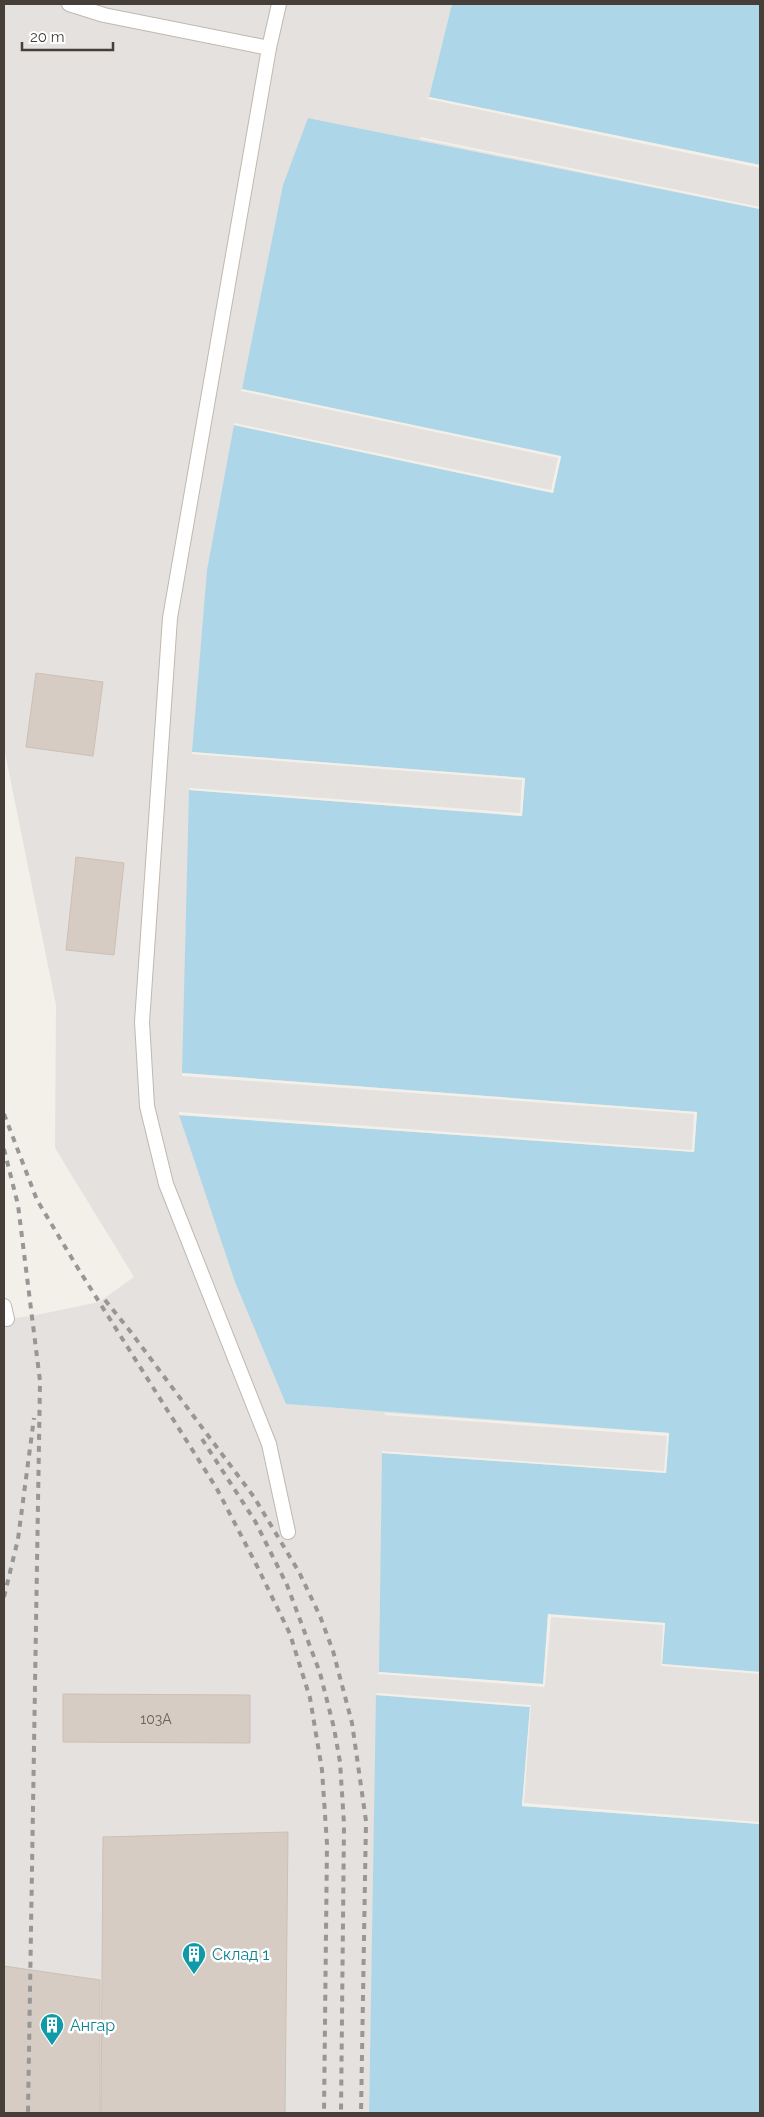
<svg xmlns="http://www.w3.org/2000/svg" width="764" height="2117" viewBox="0 0 764 2117" font-family="Raleway,sans-serif">
  <style>
    .industrial { fill: #e5e1de }
    .water { fill: #add7e8 }
    .pier { fill: #f3efe9 }
    .building { fill: #d6ccc3; stroke: #cdc0b4 }
    .lines { fill: none; stroke-linecap: round; stroke-linejoin: round }
    .lane-casing { stroke: #c0b8b0; stroke-width: 16 }
    .lane { stroke: #fff; stroke-width: 14 }
    .rail { stroke: #979797; stroke-width: 4; stroke-dasharray: 6 6; stroke-linecap: butt }
    .labels { text-anchor: middle; dominant-baseline: central; stroke-width: 5; stroke-linejoin: round; paint-order: stroke }
    .number-label { font-size: 14px; fill: #6a625c }
    .culture-label { font-size: 16px; fill: #0d838f; stroke: #fff; text-anchor: start }
  </style>
  <rect width="100%" height="100%" fill="#f3efe9"/>
  <path class="industrial" d="M4,4H452L429,97L760,165V209L308,118L242,389L561,456L553,493L525,778L697,1112L694,1152L286,1404L669,1433L666,1473L548,1614L665,1623L662,1664L760,1672V1824L522,1806L377,1695L369,2113H4V1319L32,1316L99,1302L134,1277L55,1148L56,1005L4,748Z"/>
  <g class="water">
    <path d="M452,4H760V165L429,97Z"/>
    <path d="M308,118L760,209V1672L662,1664L665,1623L548,1615L543,1684L379,1672L382,1453L666,1473L669,1433L286,1404L235,1282L179,1115L694,1152L697,1112L182,1073L189,790L522,816L525,778L192,752L207,570L234,425L553,493L561,457L242,389L283,185Z"/>
    <path d="M376,1695L530,1707L522,1806L760,1824V2113H369Z"/>
  </g>
  <g class="pier">
    <path d="M429,97L760,165V168L428,99Z"/>
    <path d="M420,137L760,207V209L420,139Z"/>
    <path d="M242,389L561,456L553,493L234,425V423L551,490L558,458L241,391Z"/>
    <path d="M192,752L525,778L522,816L189,790L190,788L520,813L522,780L192,754Z"/>
    <path d="M182,1073L697,1112L694,1152L179,1115V1112L692,1150L694,1114L182,1076Z"/>
    <path d="M385,1413L669,1433L666,1473L382,1453V1451L664,1471L667,1436L385,1415Z"/>
    <path d="M548,1614L665,1623L662,1664L760,1672V1674L661,1666L663,1625L551,1617L545,1685L544,1687L378,1674L379,1672L543,1684Z"/>
    <path d="M377,1693L531,1705L524,1803L760,1822V1824L522,1806L530,1707L376,1695Z"/>
  </g>
  <g class="building">
    <path d="M36,673L103,682L93,756L26,747Z"/>
    <path d="M76,857L124,863L114,955L66,950Z"/>
    <path d="M63,1694L250,1695V1743L63,1742Z"/>
    <path d="M288,1832L285,2113H101L103,1837Z"/>
    <path d="M4,1966L100,1980V2113H4Z"/>
  </g>
  <g class="lines">
    <g class="lane-casing">
      <g id="lane">
        <path d="M69,4L104,15L269,48"/>
        <path d="M279,4L269,48L170,618L142,1022L147,1106L166,1184L269,1444L288,1532"/>
        <path d="M4,1306L7,1319"/>
      </g>
    </g>
    <use href="#lane" class="lane"/>
    <g class="rail">
      <path d="M4,1114L37,1200L79,1270L217,1489L257,1566L290,1634L310,1698L322,1770L327,1844L324,2113"/>
      <path d="M4,1149L18,1205L40,1381L28,2113"/>
      <path d="M105,1300L130,1331L254,1497L299,1572L320,1616L333,1651L352,1723L366,1821L361,2113"/>
      <path d="M202,1439L255,1521L287,1585L320,1673L334,1728L340,1762L344,1824L341,2113"/>
      <path d="M4,1597L18,1539L34,1418"/>
    </g>
  </g>
  <defs>
    <g id="building-pin" transform="scale(1.25)"><path d="M0 17L-7.5 6A9.5 9.5 0 1 1 7.5 6Z" fill="#0f9aa8" stroke="#fff"/><path d="M-4-6H4V6H1V3H-1V6H-4ZM-2.5-4.3h1.7v1.8h-1.7ZM.8-4.3h1.7v1.8H.8ZM-2.5-1h1.7V.8h-1.7ZM.8-1h1.7V.8H.8Z" fill="#fff"/></g>
  </defs>
  <g fill-rule="evenodd">
    <use href="#building-pin" x="194" y="1954"/>
    <use href="#building-pin" x="52" y="2025"/>
  </g>
  <g class="labels">
    <g class="number-label">
      <text x="156" y="1719">103А</text>
    </g>
    <g class="culture-label">
      <text x="212" y="1954">Склад 1</text>
      <text x="70" y="2025">Ангар</text>
    </g>
  </g>
  <rect width="764" height="2117" fill="none" stroke="#463f39" stroke-width="10"/>
  <path d="M22 42v8h91v-8" fill="none" stroke="#463f39" stroke-width="2.5"/>
  <text x="30" y="42" font-size="15" fill="#463f39" stroke="#ffffff" stroke-width="4" paint-order="stroke">20 m</text>
</svg>
